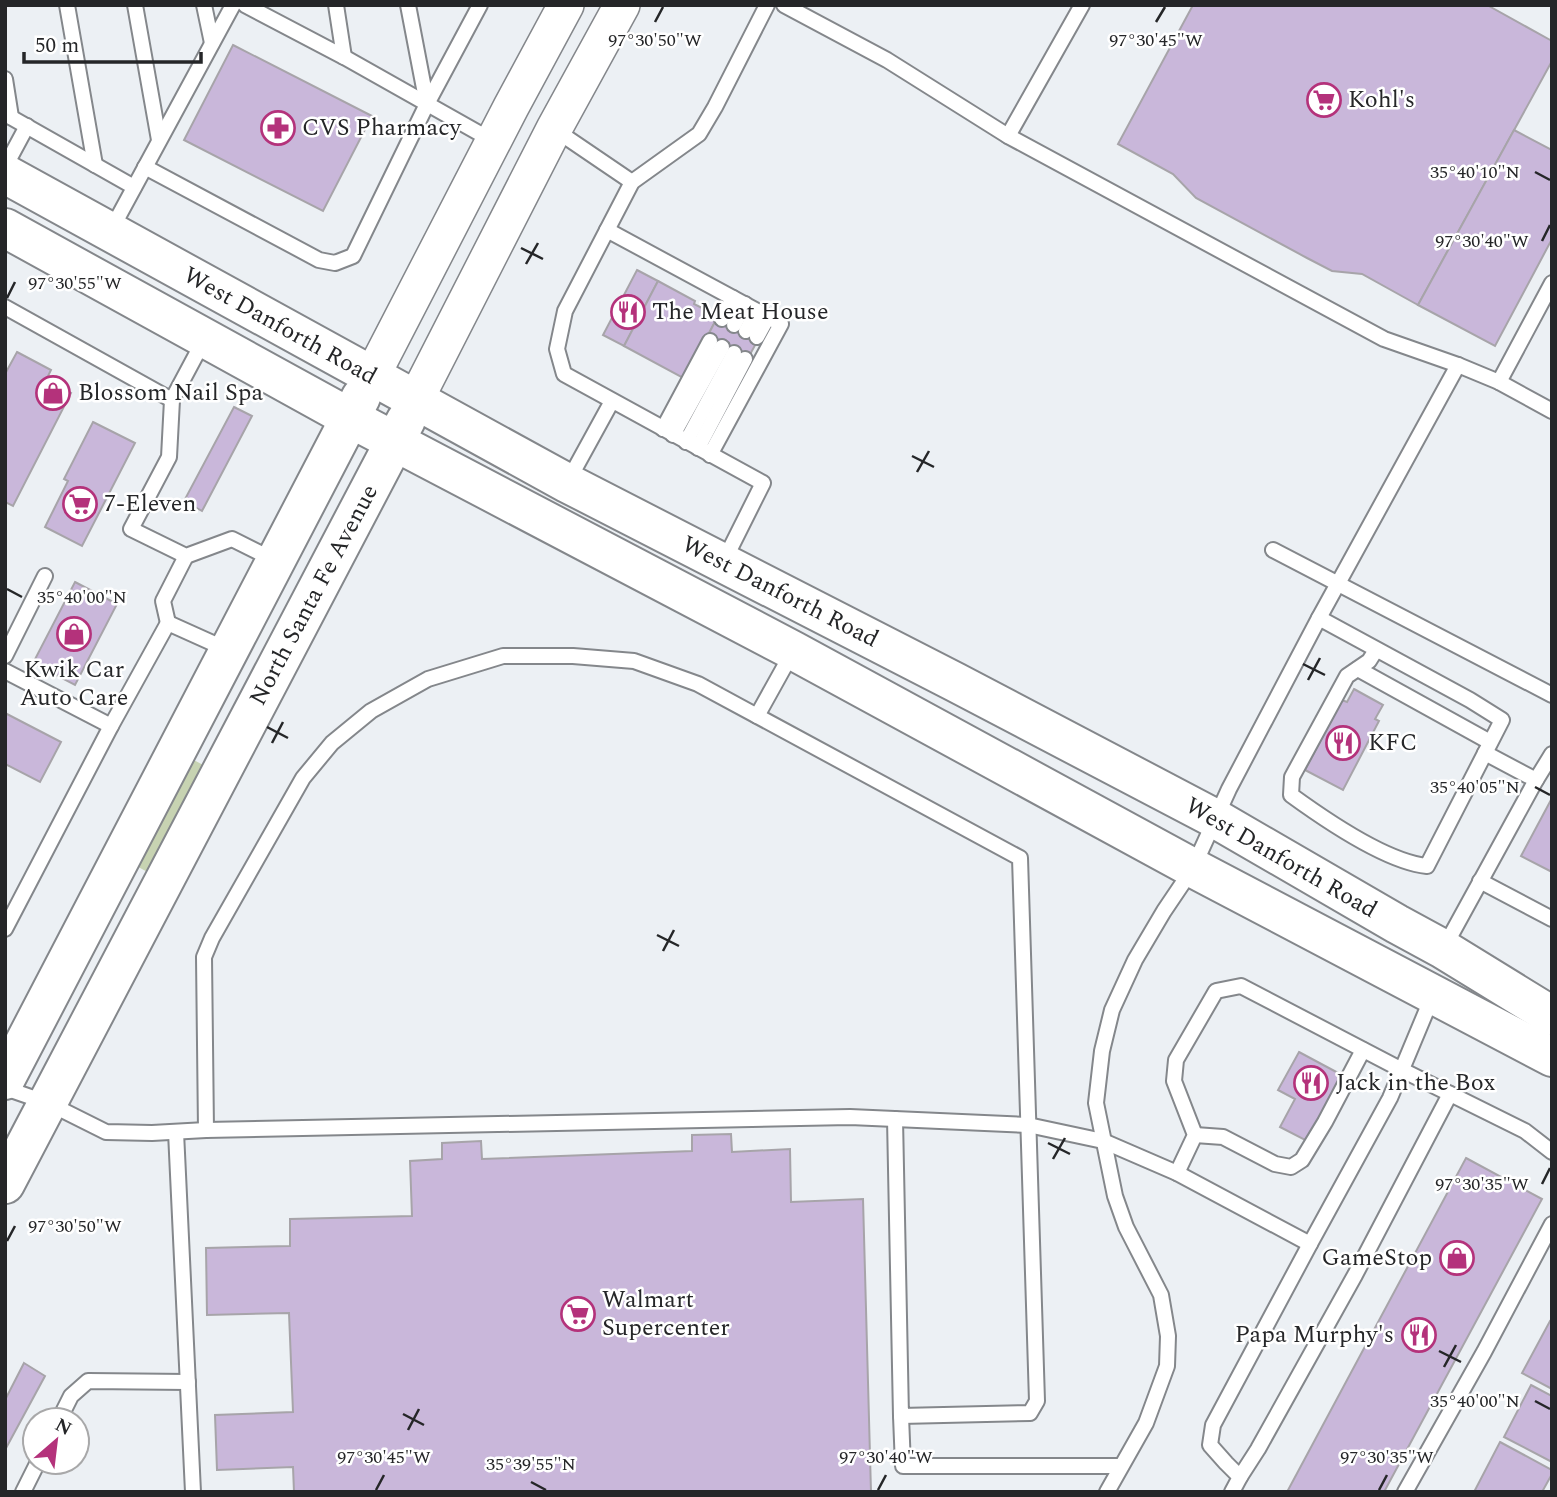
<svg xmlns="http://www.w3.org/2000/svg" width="1557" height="1497" viewBox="0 0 1557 1497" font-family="Spectral,serif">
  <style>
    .green { fill: #c7d3b2 }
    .building { fill: #c9b7da; stroke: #a7a4a9; stroke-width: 2 }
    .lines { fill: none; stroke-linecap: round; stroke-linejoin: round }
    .service-casing { stroke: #84878b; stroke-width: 18 }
    .tertiary-casing { stroke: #84878b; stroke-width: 38 }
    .secondary-casing { stroke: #84878b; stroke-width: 42 }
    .service { stroke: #fff; stroke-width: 14 }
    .tertiary { stroke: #fff; stroke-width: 35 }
    .secondary { stroke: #fff; stroke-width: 38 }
    .ticks { fill: none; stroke: #252628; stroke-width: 2.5 }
    .labels { text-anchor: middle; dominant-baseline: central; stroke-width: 5; stroke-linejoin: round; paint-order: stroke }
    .poi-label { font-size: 24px; fill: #252628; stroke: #fff; text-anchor: start }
    .street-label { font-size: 24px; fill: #252628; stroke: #fff }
    .ticks-label { font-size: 18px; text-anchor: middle; fill: #252628; stroke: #fff; stroke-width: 5; stroke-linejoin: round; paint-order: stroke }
  </style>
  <rect width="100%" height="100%" fill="#ecf0f4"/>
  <path class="green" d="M188,757L207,767L151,874L133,864Z"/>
  <g class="building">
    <path d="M1193,5H1487L1552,41V61L1418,305L1362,274L1332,271L1307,258L1196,198L1173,174L1118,144Z"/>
    <path d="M233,45L372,116L323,211L184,140Z"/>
    <path d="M1514,130L1552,150V239L1495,346L1418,305Z"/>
    <path d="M637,270L658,281L624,346L603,335Z"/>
    <path d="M658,281L695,301L694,304L718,316L685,379L624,346Z"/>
    <path d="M718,316L759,338L747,360L706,339Z"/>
    <path d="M17,352L51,370L46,380L71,393L13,506L5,502V374Z"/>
    <path d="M234,407L252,416L202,511L184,501Z"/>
    <path d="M93,422L135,443L82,546L45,527L68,481L64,479Z"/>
    <path d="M75,582L117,604L75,685L33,663Z"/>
    <path d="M1354,689L1383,705L1375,719L1379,721L1343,790L1305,770L1342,700L1347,702Z"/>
    <path d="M5,713L61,742L40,782L5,764Z"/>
    <path d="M1552,798V872L1521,856Z"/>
    <path d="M1299,1052L1342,1075L1307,1141L1280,1127L1295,1099L1278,1090Z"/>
    <path d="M731,1134L732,1152L790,1149L791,1202L863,1199L871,1492H294L293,1467L217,1470L215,1415L293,1412L289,1313L207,1315L206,1248L290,1246V1219L412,1216L410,1161L442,1159V1143L481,1141L482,1159L692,1151V1135Z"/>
    <path d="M1466,1158L1542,1199L1384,1492H1287Z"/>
    <path d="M1550,1321L1552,1322V1389L1522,1373Z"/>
    <path d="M24,1363L45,1376L5,1450V1400Z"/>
    <path d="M1531,1385L1552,1396V1462L1504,1437Z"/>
    <path d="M1500,1442L1552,1470V1474L1542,1492H1474Z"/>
  </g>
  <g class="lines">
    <g class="service-casing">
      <g id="service">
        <path d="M67,5L95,165"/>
        <path d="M135,5L159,140"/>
        <path d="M204,5L212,43"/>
        <path d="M245,5L344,57L493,141"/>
        <path d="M336,5L344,57"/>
        <path d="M408,5L427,104"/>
        <path d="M784,5L887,60L1008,136L1384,339L1458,365L1499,382L1552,411"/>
        <path d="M5,79L11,117"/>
        <path d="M5,114L134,187"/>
        <path d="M554,129L632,182"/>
        <path d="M1008,136L1082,5"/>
        <path d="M5,167L27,126"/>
        <path d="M145,167L319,260L335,263L353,256L427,104L480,5"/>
        <path d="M607,230L781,324L710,455"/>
        <path d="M110,232L233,5"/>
        <path d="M5,307L172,400L204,340"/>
        <path d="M722,319L733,298"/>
        <path d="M734,325L745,304"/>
        <path d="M746,331L757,311"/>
        <path d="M757,337L768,317"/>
        <path d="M1499,382L1552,283"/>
        <path d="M172,400L169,457L131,529L186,556L232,539L274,560"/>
        <path d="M663,429L710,341"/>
        <path d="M673,435L722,347"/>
        <path d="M686,442L734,353"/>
        <path d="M698,448L745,359"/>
        <path d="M567,483L612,401"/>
        <path d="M1273,550L1552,695"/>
        <path d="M724,561L763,483L564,374L557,349L565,311L632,182L699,134L715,107L767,5"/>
        <path d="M1319,618L1470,700L1502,720L1427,866C1387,862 1324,819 1291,795L1292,777L1347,676L1369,661L1376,650"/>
        <path d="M168,623L163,601L186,556"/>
        <path d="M5,656L45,576"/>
        <path d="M1358,669L1490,742"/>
        <path d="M5,671L111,726"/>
        <path d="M757,716L792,653"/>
        <path d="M1536,780L1552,754"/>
        <path d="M1480,881L1552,919"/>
        <path d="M5,929L111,726L168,623L228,650"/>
        <path d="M1445,946L1536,780L1485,753"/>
        <path d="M5,1088L48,1103L106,1132L152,1133L206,1130L850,1117L1028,1125L1103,1141L1177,1173L1310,1244L1390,1098L1433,995"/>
        <path d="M206,1130L204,957L212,938L303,778L332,743L371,711L428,679L503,656H573L634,661L698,684L1020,858L1037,1401L1030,1413L901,1416L895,1119"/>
        <path d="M176,1132L193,1492"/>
        <path d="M1195,1135L1223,1137L1275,1164L1291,1167L1302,1160L1325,1122L1363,1050"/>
        <path d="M1177,1173L1195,1135L1174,1081L1176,1060L1216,991L1241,986L1402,1070L1525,1131L1552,1152"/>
        <path d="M901,1416L903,1466H1121"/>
        <path d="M59,1420L71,1396L88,1381L188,1382"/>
        <path d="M1240,1477L1258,1449L1355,1275L1450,1094"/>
        <path d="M23,1492L38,1462"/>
        <path d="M1107,1492L1146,1423L1167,1366L1168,1336L1161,1295L1126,1227L1115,1196L1096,1103L1102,1051L1112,1010L1135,960L1164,911L1193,868L1229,789L1319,618L1458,365"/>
        <path d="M1232,1492L1240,1477L1226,1463L1210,1445L1213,1425L1310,1244"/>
        <path d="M1405,1492L1484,1352L1552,1224"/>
      </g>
    </g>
    <g class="tertiary-casing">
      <g id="tertiary">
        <path d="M372,376L511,107L566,5"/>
        <path d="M416,399L554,129L622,5"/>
      </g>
    </g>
    <g class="secondary-casing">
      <g id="secondary">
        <path d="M5,174L567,483L955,682L1216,819L1397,924L1443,949L1552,1016"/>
        <path d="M5,228L350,418L794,651L1193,868L1552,1057"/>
        <path d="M5,1080L361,397"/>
        <path d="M5,1184L406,420"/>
      </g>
    </g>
    <use href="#service" class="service"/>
    <use href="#tertiary" class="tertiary"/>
    <use href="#secondary" class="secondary"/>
  </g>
  <path class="ticks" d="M655,22L663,7M1156,22L1165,7M1535,172L1550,180M1542,241L1550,225M521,248L543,259M526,264L538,243M7,298L15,282M912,456L934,467M917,472L929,451M7,589L22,597M1303,664L1325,675M1308,680L1320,658M267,727L288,738M272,743L283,722M1535,787L1550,795M657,935L679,946M663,951L674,930M1048,1143L1070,1154M1053,1159L1065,1138M1542,1184L1550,1168M7,1241L15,1226M1439,1351L1461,1362M1444,1367L1456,1345M1535,1401L1550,1409M403,1414L424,1425M408,1430L419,1409M531,1482L546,1490M376,1490L384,1475M878,1490L886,1475M1379,1490L1387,1475"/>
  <defs>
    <g id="supermarket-ring" transform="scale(1.75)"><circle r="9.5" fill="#fff" stroke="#b4327b" stroke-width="1.5"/><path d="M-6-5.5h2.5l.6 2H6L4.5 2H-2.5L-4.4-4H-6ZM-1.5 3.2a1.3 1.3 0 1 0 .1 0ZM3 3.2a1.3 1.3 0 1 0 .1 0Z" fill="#b4327b"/></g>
    <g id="pharmacy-ring" transform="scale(1.75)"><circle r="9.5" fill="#fff" stroke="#b4327b" stroke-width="1.5"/><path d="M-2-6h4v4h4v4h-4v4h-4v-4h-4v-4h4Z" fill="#b4327b"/></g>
    <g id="restaurant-ring" transform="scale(1.75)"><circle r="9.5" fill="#fff" stroke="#b4327b" stroke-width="1.5"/><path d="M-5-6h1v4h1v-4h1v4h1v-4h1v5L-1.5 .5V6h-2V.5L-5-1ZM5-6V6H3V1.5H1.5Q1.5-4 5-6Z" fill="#b4327b"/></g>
    <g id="shop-ring" transform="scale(1.75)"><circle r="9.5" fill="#fff" stroke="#b4327b" stroke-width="1.5"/><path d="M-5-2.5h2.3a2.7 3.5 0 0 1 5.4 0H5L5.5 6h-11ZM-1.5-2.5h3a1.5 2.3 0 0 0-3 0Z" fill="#b4327b"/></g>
  </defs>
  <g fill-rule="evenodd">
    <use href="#supermarket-ring" x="1324" y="100"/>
    <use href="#pharmacy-ring" x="278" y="128"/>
    <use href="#restaurant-ring" x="628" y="312"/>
    <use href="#shop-ring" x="53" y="393"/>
    <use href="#supermarket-ring" x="80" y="504"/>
    <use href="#shop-ring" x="74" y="634"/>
    <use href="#restaurant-ring" x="1343" y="743"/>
    <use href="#restaurant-ring" x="1311" y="1083"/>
    <use href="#shop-ring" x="1457" y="1258"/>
    <use href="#supermarket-ring" x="578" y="1314"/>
    <use href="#restaurant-ring" x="1419" y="1335"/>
  </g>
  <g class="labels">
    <g class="poi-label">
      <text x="1348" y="100">Kohl's</text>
      <text x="302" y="128">CVS Pharmacy</text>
      <text x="652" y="312">The Meat House</text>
      <text x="78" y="393">Blossom Nail Spa</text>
      <text x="104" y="504">7-Eleven</text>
      <text x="74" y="670" text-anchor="middle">Kwik Car<tspan x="74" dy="28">Auto Care</tspan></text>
      <text x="1368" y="743">KFC</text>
      <text x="1336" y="1083">Jack in the Box</text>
      <text x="1432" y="1258" text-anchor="end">GameStop</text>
      <text x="602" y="1300">Walmart<tspan x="602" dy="28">Supercenter</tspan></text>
      <text x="1394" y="1335" text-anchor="end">Papa Murphy's</text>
    </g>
    <g class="street-label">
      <text transform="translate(280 326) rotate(29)">West Danforth Road</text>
      <text transform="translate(780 592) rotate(27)">West Danforth Road</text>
      <text transform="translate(314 595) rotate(-62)">North Santa Fe Avenue</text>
      <text transform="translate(1281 858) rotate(30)">West Danforth Road</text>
    </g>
  </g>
  <g class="ticks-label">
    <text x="655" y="46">97°30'50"W</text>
    <text x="1156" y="46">97°30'45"W</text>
    <text x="1475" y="178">35°40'10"N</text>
    <text x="1482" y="247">97°30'40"W</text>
    <text x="75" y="289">97°30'55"W</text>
    <text x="82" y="603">35°40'00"N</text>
    <text x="1475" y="793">35°40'05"N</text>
    <text x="1482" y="1190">97°30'35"W</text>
    <text x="75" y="1232">97°30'50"W</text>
    <text x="1475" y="1407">35°40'00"N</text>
    <text x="384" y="1463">97°30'45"W</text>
    <text x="886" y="1463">97°30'40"W</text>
    <text x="1387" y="1463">97°30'35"W</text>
    <text x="531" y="1470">35°39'55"N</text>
  </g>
  <rect width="1557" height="1497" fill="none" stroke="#252628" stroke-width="14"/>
  <g transform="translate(56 1441) rotate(28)"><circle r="33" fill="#ffffff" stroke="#a8a8a9" stroke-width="2"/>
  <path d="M0-5L12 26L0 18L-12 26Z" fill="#b4327b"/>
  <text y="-10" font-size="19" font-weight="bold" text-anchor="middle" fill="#252628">N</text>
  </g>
  <path d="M24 52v10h177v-10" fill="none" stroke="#252628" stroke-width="3.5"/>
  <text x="35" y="52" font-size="21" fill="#252628" stroke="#ffffff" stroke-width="5" paint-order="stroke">50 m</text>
</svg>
